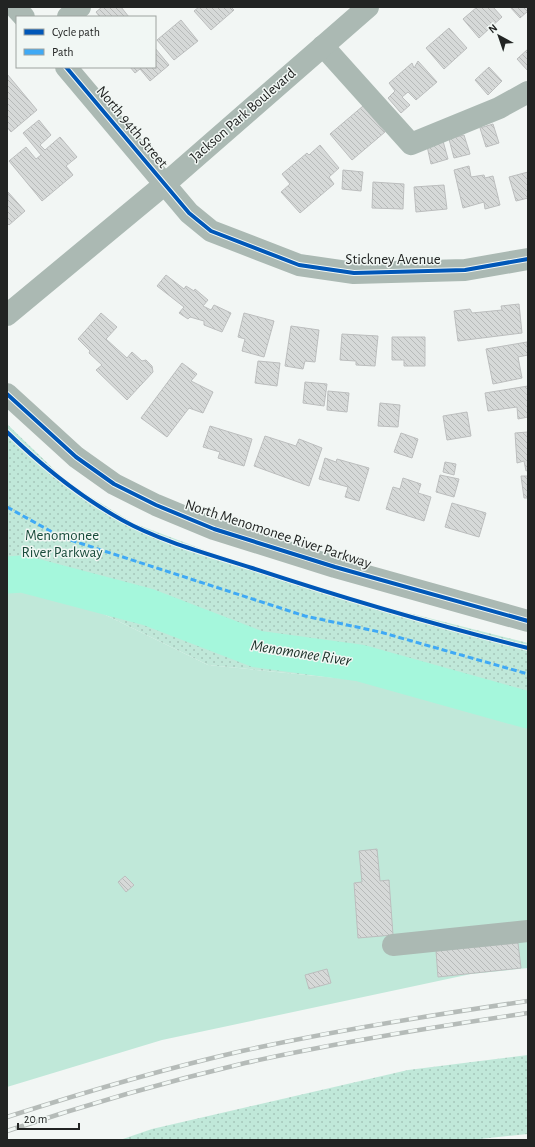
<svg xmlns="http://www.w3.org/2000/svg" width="535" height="1147" viewBox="0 0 535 1147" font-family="'Alegreya Sans',sans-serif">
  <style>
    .grass { fill: #c0e8d9 }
    .park { fill: url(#park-dots) }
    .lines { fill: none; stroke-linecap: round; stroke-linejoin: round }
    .river { stroke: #a5f7dc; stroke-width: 37 }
    .building { fill: url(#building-back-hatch); stroke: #bcbebe }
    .minor { stroke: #abb9b3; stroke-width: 22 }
    .rail-casing { stroke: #b5bbb8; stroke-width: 4.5 }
    .rail { stroke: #f1f7f4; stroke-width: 3; stroke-dasharray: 9; stroke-linecap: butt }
    .quiet { stroke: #3fa9f5; stroke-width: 3; stroke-dasharray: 6 3; stroke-linecap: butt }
    .cycleway-casing { stroke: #f1f7f4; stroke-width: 6 }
    .cycleway { stroke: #0057b8; stroke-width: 4 }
    .labels { text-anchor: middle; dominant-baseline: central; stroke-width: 3; stroke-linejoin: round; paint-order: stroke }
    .street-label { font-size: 15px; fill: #222423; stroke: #f1f7f4 }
    .park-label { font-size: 15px; fill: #194b3b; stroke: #f1f7f4 }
    .water-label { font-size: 16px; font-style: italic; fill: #1b3028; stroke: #f1f7f4 }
  </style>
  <defs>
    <pattern id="park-dots" width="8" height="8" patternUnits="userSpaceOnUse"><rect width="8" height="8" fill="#c0e8d9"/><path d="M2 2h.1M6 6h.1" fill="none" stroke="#a5c7ba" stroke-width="1.8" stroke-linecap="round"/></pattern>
    <pattern id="building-back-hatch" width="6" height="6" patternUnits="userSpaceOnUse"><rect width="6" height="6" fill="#d6d9d8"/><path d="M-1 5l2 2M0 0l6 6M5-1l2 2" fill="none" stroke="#b7bab9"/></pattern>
  </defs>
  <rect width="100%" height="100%" fill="#f2f6f4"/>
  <path class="grass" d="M7,578L14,588L79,602L208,665L387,683L528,722V968L471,974L162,1040L7,1087Z"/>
  <g class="park">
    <path d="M7,424L68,483L133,523L207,551L353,599L528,643V722L387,683L208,665L79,602L14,588L7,578Z"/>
    <path d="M528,1055V1134L470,1140H120L152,1129L408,1070Z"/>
  </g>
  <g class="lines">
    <path class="river" d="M7,575L23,574L148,607L257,649L360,663L528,710"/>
  </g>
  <g class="building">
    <path d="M102,7H121L129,17H100L96,12Z"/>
    <path d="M199,7H231L234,10L211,30L194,11Z"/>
    <path d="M477,7H493L502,17L479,38L463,19Z"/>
    <path d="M510,7H528V11L520,18Z"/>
    <path d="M181,20L198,41L174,60L157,40Z"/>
    <path d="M449,28L467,48L444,69L426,48Z"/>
    <path d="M155,48L169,65L150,81L140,69L135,73L130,67H155Z"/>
    <path d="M528,49V71L517,59Z"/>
    <path d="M418,61L437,82L416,100L408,92L402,97L410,105L401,113L388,98L395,91L389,83L412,63L414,68Z"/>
    <path d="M489,67L502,81L488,95L475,80Z"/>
    <path d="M7,74L37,110L11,132L7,127Z"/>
    <path d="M363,106L385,132L352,160L330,134Z"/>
    <path d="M39,120L51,135L40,145L45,150L60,137L77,157L66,166L73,175L42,201L9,161L26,147L36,159L41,155L23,133Z"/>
    <path d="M493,124L499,143L486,147L480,128Z"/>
    <path d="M464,135L470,154L454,158L449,139Z"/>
    <path d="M443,141L448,159L431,164L427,146Z"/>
    <path d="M320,145L339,168L329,177L334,184L300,213L281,192L290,184L282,174L307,153L309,155Z"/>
    <path d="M469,166L471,177L484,175L485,178L493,176L500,205L485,209L484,202L463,208L454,170Z"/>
    <path d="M343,170L363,172L361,191L342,189Z"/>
    <path d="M528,172V198L516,201L509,177Z"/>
    <path d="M373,182L404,184L403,209L372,208Z"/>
    <path d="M444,185L447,209L416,212L414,187Z"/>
    <path d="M8,192L25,211L9,225L7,223Z"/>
    <path d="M166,275L184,289L186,286L194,291L195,289L208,300L203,306L211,310L214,305L231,313L222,332L204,325V321L190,317L188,319L179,313L184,307L157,286Z"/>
    <path d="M519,304L522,333L458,341L454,311L470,309L472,313L502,310L501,306Z"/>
    <path d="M101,313L117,327L106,339L127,358L132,352L142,361L146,360L152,366L153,372L127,400L96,370L102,365L89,353L90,351L78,339Z"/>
    <path d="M244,313L274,321L264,357L242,351L245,339L238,337Z"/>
    <path d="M291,326L319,330L315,362L305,361L303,369L285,366Z"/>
    <path d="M342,334L378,336L375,366L356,365V361L340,360Z"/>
    <path d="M392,337H425V366H404V360H392Z"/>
    <path d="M527,342L528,355L518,357L522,378L493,384L486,349Z"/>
    <path d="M258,361L280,363L277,386L255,383Z"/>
    <path d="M182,363L197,374L191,381L213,392L203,413L189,408L167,437L141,418Z"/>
    <path d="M305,382L327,384L324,406L303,403Z"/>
    <path d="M528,386V417L518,419L517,407L488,411L485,393Z"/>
    <path d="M328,391L349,393L347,412L327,410Z"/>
    <path d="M380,403L400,405L398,427L378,426Z"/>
    <path d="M467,412L471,436L447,440L443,416Z"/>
    <path d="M210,426L252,439L244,466L218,458L220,452L203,447Z"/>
    <path d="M528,432V470L526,471L524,461L517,463L515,433Z"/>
    <path d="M401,433L418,439L412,458L394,452Z"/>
    <path d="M265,436L296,446L299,439L322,448L309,486L254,466Z"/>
    <path d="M325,458L336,462L337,459L369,468L359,501L345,497L348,487L319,479Z"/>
    <path d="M445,462L456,464L454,475L443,472Z"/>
    <path d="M440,475L459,479L454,497L436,492Z"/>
    <path d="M521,476H528V498H524Z"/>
    <path d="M403,478L421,484L418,493L431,497L424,521L386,509L393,487L400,489Z"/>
    <path d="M452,503L486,513L479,537L445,527Z"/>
    <path d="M377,849L380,881L389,880L393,935L358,938L354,883L362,882L359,851Z"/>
    <path d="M125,876L134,885L126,892L118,882Z"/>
    <path d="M518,943L521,968L438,977L436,951Z"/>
    <path d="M327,969L331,983L309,989L305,975Z"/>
  </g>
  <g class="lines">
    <g class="minor">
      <path d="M15,7L24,17"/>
      <path d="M68,17L80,7"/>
      <path d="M323,46L411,144L499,108L528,92"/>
      <path d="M66,67L189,213L211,231L299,265L354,273L465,270L528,259"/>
      <path d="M7,315L165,184L368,7"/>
      <path d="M7,394L76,457L114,484L156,505L214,529L335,567L528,621"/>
      <path d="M393,945L528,931"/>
    </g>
    <g class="rail-casing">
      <g id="rail">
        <path d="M7,1117C85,1092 163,1069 242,1051C337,1030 432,1015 528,1001"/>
        <path d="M7,1131C85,1105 165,1082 245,1063C339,1042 433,1027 528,1013"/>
      </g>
    </g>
    <use href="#rail" class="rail"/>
    <path class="quiet" d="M7,507L61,537L305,616L380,632L528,674"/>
    <g class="cycleway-casing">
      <g id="cycleway">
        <path d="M66,67L189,213L211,231L299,265L354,273L465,270L528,259"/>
        <path d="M7,394L76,457L114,484L156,505L214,529L335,567L528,621"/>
        <path d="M7,432C42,466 79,496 122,520C162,542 209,554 252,568C343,598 435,625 528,648"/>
      </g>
    </g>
    <use href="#cycleway" class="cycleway"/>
  </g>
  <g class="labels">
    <g class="street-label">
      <text transform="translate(243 115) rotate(-41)">Jackson Park Boulevard</text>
      <text transform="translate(132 127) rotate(50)">North 94th Street</text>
      <text x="393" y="259">Stickney Avenue</text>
      <text transform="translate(278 534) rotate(18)">North Menomonee River Parkway</text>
    </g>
    <g class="park-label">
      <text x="62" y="535">Menomonee<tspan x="62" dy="17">River Parkway</tspan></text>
    </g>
    <g class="water-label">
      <text transform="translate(301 653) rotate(9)">Menomonee River</text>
    </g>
  </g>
  <rect width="535" height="1147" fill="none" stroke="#222423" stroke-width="16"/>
  <rect x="16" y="16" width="140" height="52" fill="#f1f7f4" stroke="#9ea3a0"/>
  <rect x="24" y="29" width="20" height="6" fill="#0057b8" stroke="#9ea3a0"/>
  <text x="52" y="36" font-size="12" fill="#222423">Cycle path</text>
  <rect x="24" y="49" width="20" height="6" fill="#3fa9f5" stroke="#9ea3a0"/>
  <text x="52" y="56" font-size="12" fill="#222423">Path</text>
  <g transform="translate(499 36) rotate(320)" stroke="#f1f7f4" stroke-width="3" paint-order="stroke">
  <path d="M0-3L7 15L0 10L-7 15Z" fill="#222423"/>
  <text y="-6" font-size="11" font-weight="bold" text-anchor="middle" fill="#222423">N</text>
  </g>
  <path d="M18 1123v6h61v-6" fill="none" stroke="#222423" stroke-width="2"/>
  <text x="24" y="1123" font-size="12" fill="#222423" stroke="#f1f7f4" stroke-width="3" paint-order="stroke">20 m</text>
</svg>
